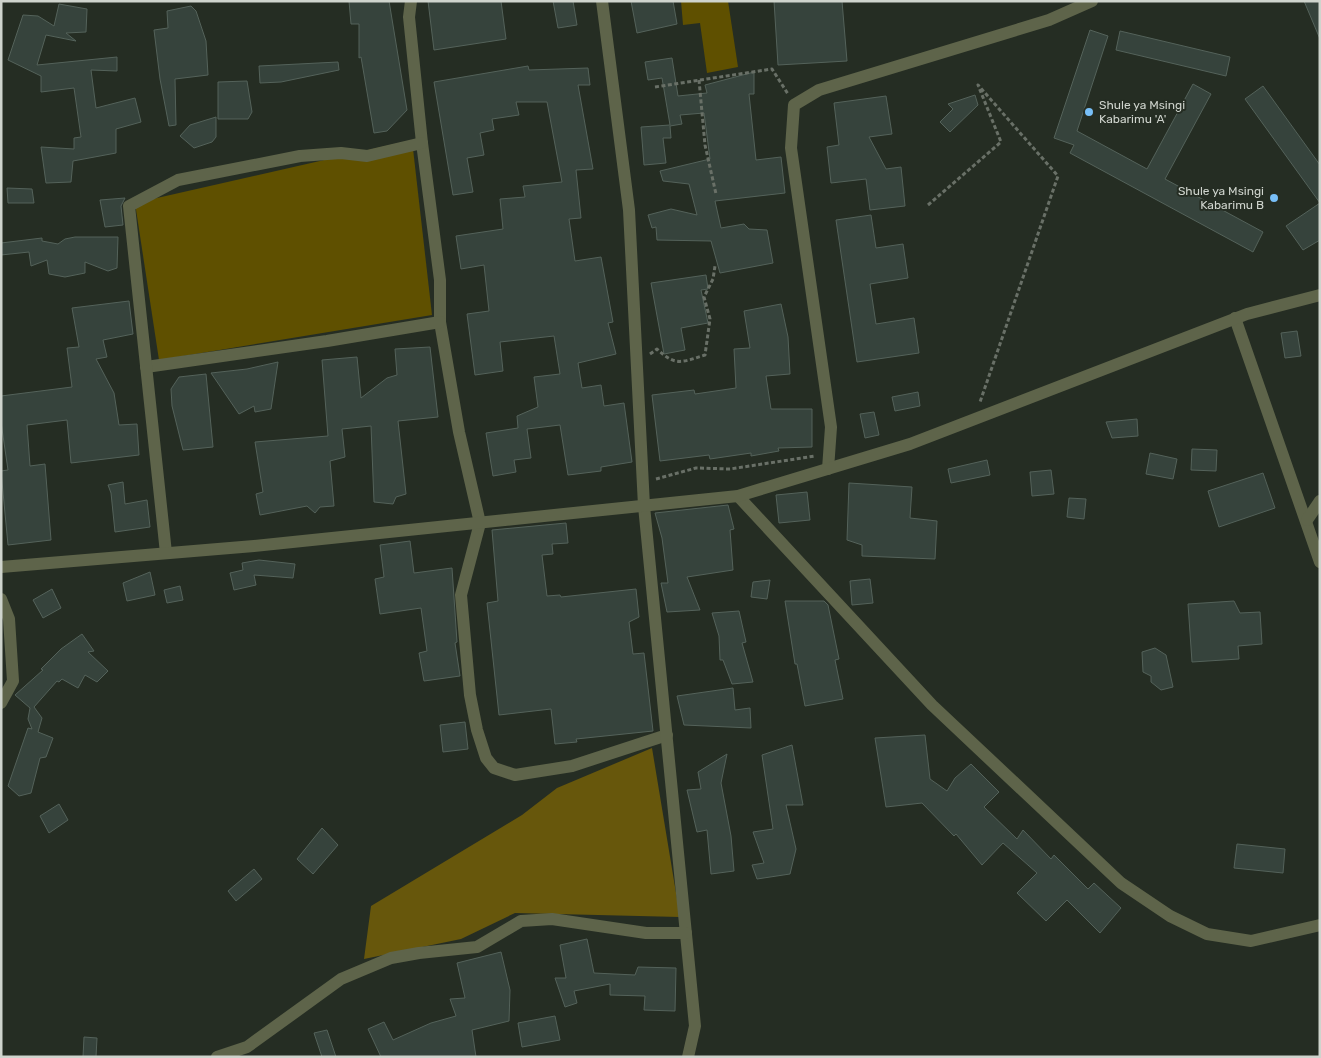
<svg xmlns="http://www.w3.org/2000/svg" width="1321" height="1058" viewBox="0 0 1321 1058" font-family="Rubik,sans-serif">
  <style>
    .green { fill: #5f5000 }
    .forest { fill: #67570c }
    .building { fill: #36433c; stroke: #54625a }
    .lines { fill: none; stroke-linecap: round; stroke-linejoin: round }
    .path { stroke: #697067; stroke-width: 3; stroke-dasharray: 4 2.5; stroke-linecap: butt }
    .street { stroke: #5e644a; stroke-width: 12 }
    .poi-dot { fill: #78bff7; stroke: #252d23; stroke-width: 2 }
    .labels { text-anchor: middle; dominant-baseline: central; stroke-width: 4; stroke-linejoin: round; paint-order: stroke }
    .poi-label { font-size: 12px; fill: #cfd4cd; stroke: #252d23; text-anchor: start }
  </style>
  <rect width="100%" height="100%" fill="#252d23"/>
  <g class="green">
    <path d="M681,1H728L738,67L707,73L700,23L683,25Z"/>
    <path d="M412,140L432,315L159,360L135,203Z"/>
  </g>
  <path class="forest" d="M652,748L680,917L515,913L461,939L364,959L371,906L522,815L557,788Z"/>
  <g class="building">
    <path d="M349,1H389L407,110L387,131L374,133L361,57L359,58V24H351Z"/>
    <path d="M428,1H501L506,39L434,50Z"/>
    <path d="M553,1H573L577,25L558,28Z"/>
    <path d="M631,1H673L677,24L637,33Z"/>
    <path d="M774,1H842L847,61L778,65Z"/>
    <path d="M1304,1H1320V39Z"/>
    <path d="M59,4L87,9L86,32L66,33L76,41L46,35L37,65L117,57V71L91,70L96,108L135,98L141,122L116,129V153L73,161L71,182L46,183L41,147L74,149V138L81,137L74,88L41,92V76L8,60L23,15L38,16L54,26Z"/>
    <path d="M191,6L196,11L206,41L208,75L175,79L176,125L169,126L160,79L154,30L168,28L167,11Z"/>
    <path d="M1090,30L1108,36L1077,131L1147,169L1193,84L1211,94L1165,179L1263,232L1253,252L1070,153L1074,145L1054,138Z"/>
    <path d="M1120,31L1230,57L1226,76L1116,50Z"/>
    <path d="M672,58L678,96L707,93L705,85L754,72V94H749L756,160L781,157L785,193L715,201L721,228L744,224L749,229L767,230L773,263L720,273L711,241L657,240L656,227L652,228L648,215L671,209L697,215L689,184L663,181L660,171L710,159L704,113L680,115L682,124L670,126L671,138H663L666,163L644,165L641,127L670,125L662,78L648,80L645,62Z"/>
    <path d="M338,62L339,70L281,82L260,83L259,66Z"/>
    <path d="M528,66L529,70L588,68L590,85H578L593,169L576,170L581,218L569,219L575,261L601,257L613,322L608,323L616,354L578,363L582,388L601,385L604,406L624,403L632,462L601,467V471L568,475L560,425L527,429L531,458L514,460L516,472L493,476L486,433L518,428L517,416L538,407L534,377L560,374L554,336L500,342L503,371L475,375L467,314L489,311L484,265L461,269L456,236L503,229L500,199L525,197L523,186L562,182L547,102H516L519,115L492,119L494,130L480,133L484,155L467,158L473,192L453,195L434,82Z"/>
    <path d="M247,81L252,112L248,119H218V82Z"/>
    <path d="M1263,86L1320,165V203L1245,99Z"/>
    <path d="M975,95L978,105L950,132L940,122L953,109L948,104Z"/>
    <path d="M886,96L892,134L869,137L886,169L901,167L905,206L870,210L866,179L831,183L827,147L839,145L834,103Z"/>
    <path d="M216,117V137L212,142L194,148L180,136L190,125Z"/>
    <path d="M7,188L32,189L34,203H8Z"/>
    <path d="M125,198L121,206L123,225L105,227L100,200Z"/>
    <path d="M1320,203V240L1303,250L1286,226Z"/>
    <path d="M871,215L876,248L903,244L908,278L870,284L876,324L914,318L919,353L857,362L836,220Z"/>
    <path d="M75,237H118L117,268L108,271L85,262V273L65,277L49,274L47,260L31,266L29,252L1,255V243L42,238V241L58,244L65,239Z"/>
    <path d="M706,275L708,289L701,290L708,323L681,328L685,350L664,354L651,283Z"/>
    <path d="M129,301L133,334L103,340L107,357L96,359L114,393L119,425L137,424L139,455L71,463L67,420L27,425L30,466L45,464L51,540L8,545L1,471L8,470L1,422V396L72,387L67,348L79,347L72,308Z"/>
    <path d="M781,304L788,337L790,374L766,376L771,409H812V447L778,448L779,451L751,456V453L710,459L709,455L660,461L652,395L694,390L695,394L736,388L734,349L750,348L744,311Z"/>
    <path d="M1297,331L1301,356L1285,358L1281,333Z"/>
    <path d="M430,347L438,417L398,421L406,494L396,497L393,504L374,502L371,426L342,429L345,457L330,461L334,506L320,507L315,513L307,506L260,515L256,494L263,492L255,442L328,436L322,360L357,357L361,398L387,378L397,375L395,349Z"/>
    <path d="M278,362L271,409L255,412L254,406L239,414L211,373L247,369Z"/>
    <path d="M206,374L213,447L183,450L172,406L171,389L179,377Z"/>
    <path d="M918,392L920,406L895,411L892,397Z"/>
    <path d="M874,412L879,435L865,438L860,414Z"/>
    <path d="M1137,419L1138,436L1112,438L1106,422Z"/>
    <path d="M1192,449L1217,450L1216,471L1191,470Z"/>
    <path d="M1150,453L1177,459L1173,479L1146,474Z"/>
    <path d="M987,460L990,475L951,483L948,469Z"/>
    <path d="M1051,470L1054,494L1032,496L1030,472Z"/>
    <path d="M1263,473L1275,508L1219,527L1208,491Z"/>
    <path d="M123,482L125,504L147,500L150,527L115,532L111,493L108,485Z"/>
    <path d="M849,483L912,487L910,518L937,521L935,559L862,556V545L847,540Z"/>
    <path d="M807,492L810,520L779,523L776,495Z"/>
    <path d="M1069,498L1086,499L1084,519L1067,517Z"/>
    <path d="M728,505L734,529L730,530L733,570L687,577L700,610L667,612L661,583H668L662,538L655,513Z"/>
    <path d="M566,523L568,543L552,544L553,554L542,555L547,596L560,595L561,597L636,589L639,617L629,622L633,654L644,653L653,731L576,739L577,742L555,744L551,709L499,715L487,603L498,601L492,530Z"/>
    <path d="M410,541L414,573L452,568L457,642L455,643L460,676L424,681L419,653L427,651L421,608L380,614L375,579L384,577L380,545Z"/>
    <path d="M259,560L295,564L293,578L254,575L256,585L234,590L230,573L243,570L242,563Z"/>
    <path d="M150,572L155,595L127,601L123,583Z"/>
    <path d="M870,579L873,603L852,605L850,581Z"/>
    <path d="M770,580L767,599L751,597L753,582Z"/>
    <path d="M180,586L183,600L167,603L164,590Z"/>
    <path d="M52,589L61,608L43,618L33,600Z"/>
    <path d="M785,601H824L828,605L839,659L835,660L843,699L805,706L797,664H795Z"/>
    <path d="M1234,601L1240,613L1260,612L1262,644L1238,646L1239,659L1192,662L1188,604Z"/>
    <path d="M739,611L746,642L742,643L753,682L732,684L723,660H720L719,636L712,613Z"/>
    <path d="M82,634L94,651L88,652L108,671L97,682L85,675L78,688L62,679L59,682L57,681L34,707L42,718L38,732L53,738L46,757L40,758L31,793L19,796L8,786L28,728L32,729L28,719L30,708L15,695L43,670L41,669L61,649Z"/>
    <path d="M1155,648L1166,655L1173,687L1161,690L1151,682V676L1143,672L1142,652Z"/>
    <path d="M733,688L735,710L750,708L751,728L684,725L677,696Z"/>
    <path d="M465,722L468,749L443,752L440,725Z"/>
    <path d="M925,735L930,779L947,791L955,778L971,764L999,792L984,807L1017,839L1023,830L1051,859L1054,855L1088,889L1094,883L1121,908L1100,933L1067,900L1046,921L1017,893L1037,873L1003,843L982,865L956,834L954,836L922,803L886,807L875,738Z"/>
    <path d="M792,745L803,805H786L796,849L790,874L757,879L752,865L764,863L753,832L773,829L762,755Z"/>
    <path d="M727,754L721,783L731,836L734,871L711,874L707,830L697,832L687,790L701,789L698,772Z"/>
    <path d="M59,804L68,820L49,833L40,816Z"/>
    <path d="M322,828L338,845L313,874L297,859Z"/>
    <path d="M1237,844L1285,849L1283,873L1234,868Z"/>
    <path d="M254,869L262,879L236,901L228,891Z"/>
    <path d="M587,939L594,973L635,975L638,967L676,968L675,1011L644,1010L645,996L610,995V984L574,991L577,1003L565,1007L555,978H566L560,945Z"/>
    <path d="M501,952L510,990L509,1021L472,1030L476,1057H381L368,1029L384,1022L393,1040L431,1023L456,1016L450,999L465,998L457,963Z"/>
    <path d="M555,1016L560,1040L522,1047L518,1023Z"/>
    <path d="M327,1030L336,1057H322L314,1033Z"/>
    <path d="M84,1037L97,1038L96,1057H83Z"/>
  </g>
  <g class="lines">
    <g class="path">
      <path d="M699,80L705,145L716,194"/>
      <path d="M655,87L772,69L788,94"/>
      <path d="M928,205L1001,142L978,85L1058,176L980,402"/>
      <path d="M650,354L657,349C676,367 682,362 705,355L710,319L704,297L713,279L715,266"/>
      <path d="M656,479L696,468L730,469L815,456"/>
    </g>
    <g class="street">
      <path d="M411,1L409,17L422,143L440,280V322L459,432L480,523L461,595L470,695L477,730L486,758L494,768L515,775L572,766L667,735"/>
      <path d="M602,1L629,210L644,506L695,1026L688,1057"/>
      <path d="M1235,318L1320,562"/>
      <path d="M146,367L327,341L440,322"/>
      <path d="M828,469L831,427L791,148L794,105L819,90L1049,20L1092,1"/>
      <path d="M738,496L932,705L1121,883L1170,916L1207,934L1251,941L1320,925"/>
      <path d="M1307,520L1320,501"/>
      <path d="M166,553L129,206L178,180L300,156L341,153L367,156L422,143"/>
      <path d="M1,567L254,546L738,496L910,444L1247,314L1320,295"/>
      <path d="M1,599L9,619L13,681L1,703"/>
      <path d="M217,1057L247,1047L341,979L391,958L419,953L477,947L521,921L552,919L646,933H686"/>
    </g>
  </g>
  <g class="poi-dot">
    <circle cx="1089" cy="112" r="5"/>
    <circle cx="1274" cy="198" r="5"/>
  </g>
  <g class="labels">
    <g class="poi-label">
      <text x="1099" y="105">Shule ya Msingi<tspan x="1099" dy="14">Kabarimu 'A'</tspan></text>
      <text x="1264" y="191" text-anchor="end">Shule ya Msingi<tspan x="1264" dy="14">Kabarimu B</tspan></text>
    </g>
  </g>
  <rect width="1321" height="1058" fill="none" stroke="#cfd4cd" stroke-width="5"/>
</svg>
